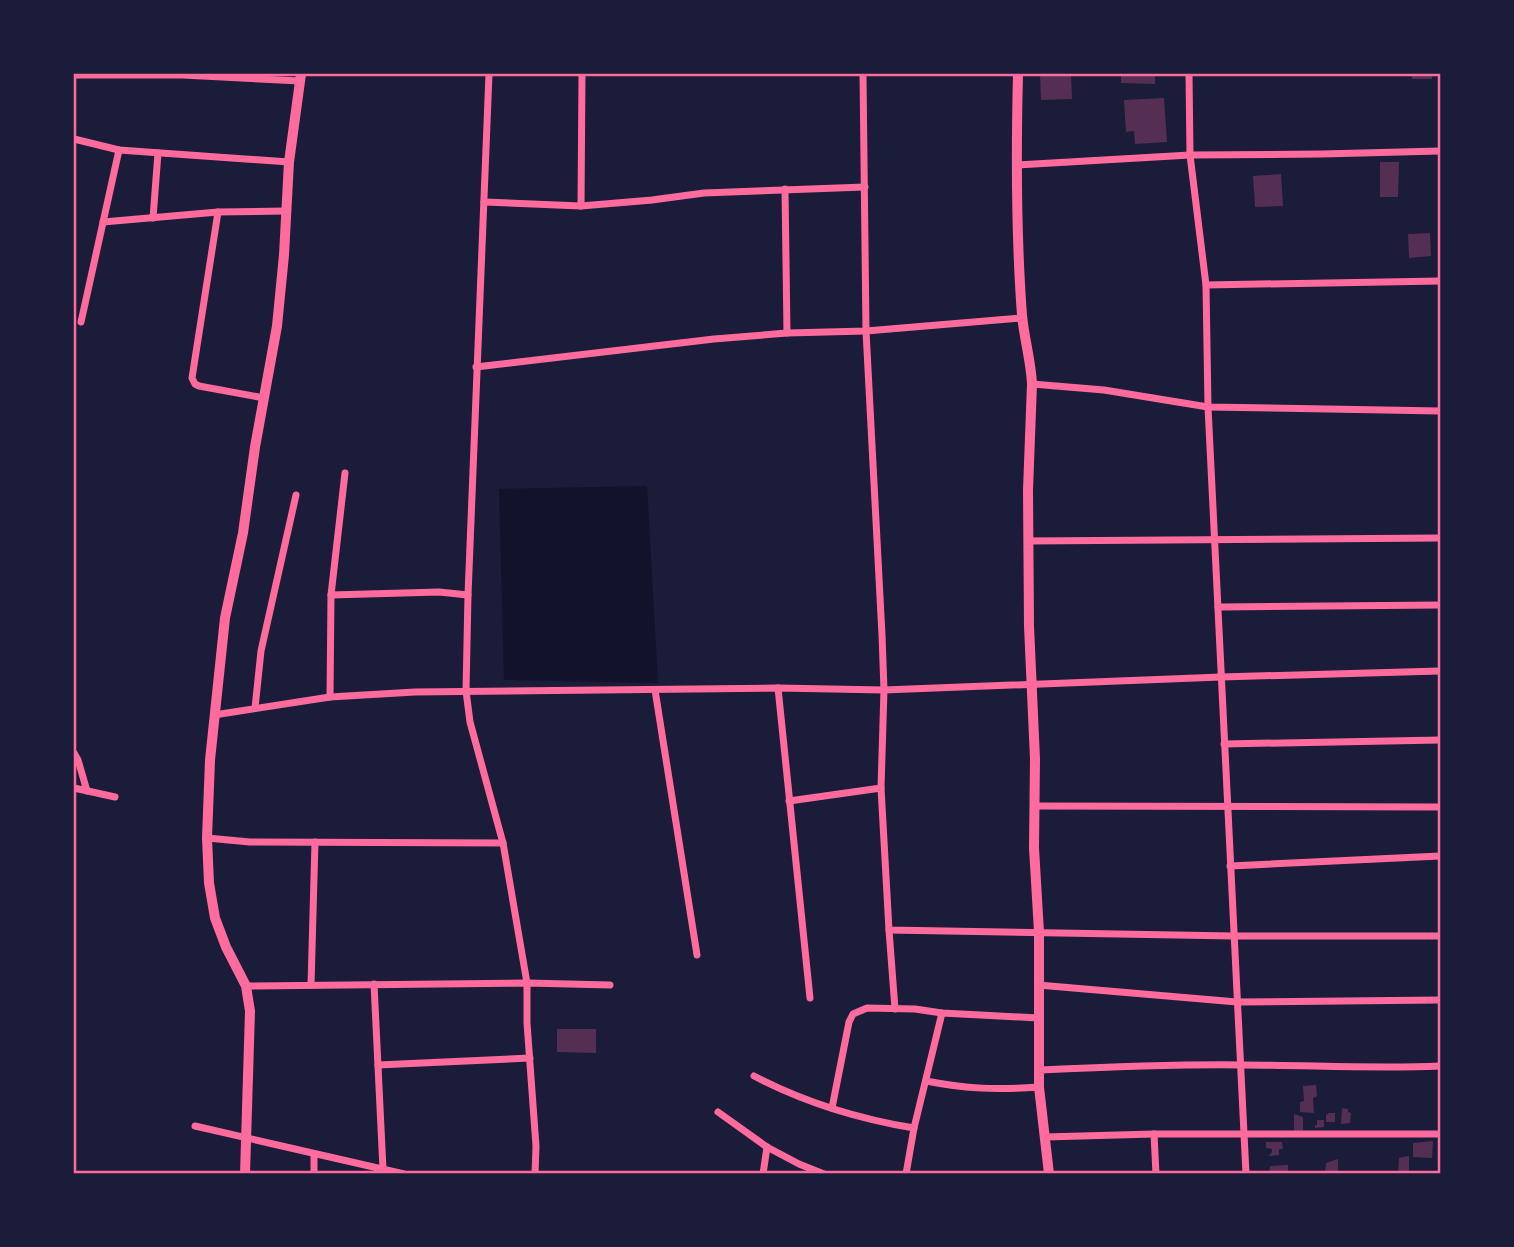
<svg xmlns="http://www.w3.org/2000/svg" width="1514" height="1247" viewBox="0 0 1514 1247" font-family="'DejaVu Sans',sans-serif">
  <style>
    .water { fill: #12122b }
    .building { fill: #542f53 }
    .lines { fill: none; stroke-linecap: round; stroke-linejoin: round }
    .minor { stroke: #ff6b9d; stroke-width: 7 }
    .tertiary { stroke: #ff6b9d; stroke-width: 10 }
    .neatline { fill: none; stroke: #ff6b9d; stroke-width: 2.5 }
  </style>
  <rect width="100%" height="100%" fill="#1b1b3a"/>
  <path class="water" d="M647,486L658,683L504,680L499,489Z"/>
  <g class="building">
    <path d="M1040,74H1071L1072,99L1041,100Z"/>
    <path d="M1121,74H1155V84L1121,83Z"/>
    <rect x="1412" y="74" width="20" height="5"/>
    <path d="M1164,98L1167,142L1135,144L1134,131L1126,132L1124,100Z"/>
    <path d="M1380,162H1399L1398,197H1380Z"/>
    <path d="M1281,174L1283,206L1255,207L1253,176Z"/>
    <path d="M1430,233L1431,256L1409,258L1408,234Z"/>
    <path d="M557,1029H596V1053L557,1052Z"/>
    <path d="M1316,1085L1317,1096L1313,1098L1314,1113L1300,1112V1102L1304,1101L1303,1086Z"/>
    <path d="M1342,1108L1348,1109V1112L1351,1113L1350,1123L1341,1124Z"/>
    <path d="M1329,1113H1335V1122H1326V1115Z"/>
    <path d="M1294,1114L1303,1117V1132L1294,1131Z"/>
    <path d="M1317,1120H1324V1127L1315,1128V1125H1317Z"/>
    <path d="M1433,1141L1432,1158L1413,1157V1143Z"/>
    <path d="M1266,1142H1282L1283,1149H1279V1155L1269,1156L1270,1154L1272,1152V1149L1266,1148Z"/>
    <path d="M1409,1156V1174H1398L1399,1158Z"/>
    <path d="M1338,1159V1174H1325L1326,1163Z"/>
    <path d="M1288,1165V1174H1269L1270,1166Z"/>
  </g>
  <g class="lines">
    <g class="minor">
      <path d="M489,74L468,595L466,691L470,722L503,843L527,983V1023L536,1146L535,1174"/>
      <path d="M863,74L866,331L882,635L884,690L881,788L889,930L1234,936H1440"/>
      <path d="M1189,74L1190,155L1206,285L1208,407L1246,1174"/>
      <path d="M74,75H183L300,81"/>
      <path d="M74,139L119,150L289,162"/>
      <path d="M1017,165L1190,155L1322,154L1440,151"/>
      <path d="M785,189L787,333"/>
      <path d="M484,202L581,206L652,200L704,193L865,187"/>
      <path d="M581,206L582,74"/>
      <path d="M218,212L192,378L195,384L199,386L264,398"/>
      <path d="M153,218L158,153"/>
      <path d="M103,222L218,212L287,211"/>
      <path d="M1206,285L1440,281"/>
      <path d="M81,322L119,150"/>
      <path d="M476,367L714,339L787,333L866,331L1022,318"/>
      <path d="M1032,384L1104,390L1208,407L1440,411"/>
      <path d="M1028,541L1440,538"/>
      <path d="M331,595L439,592L468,595"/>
      <path d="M1218,607L1440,605"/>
      <path d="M778,688L810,998"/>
      <path d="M655,690L697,955"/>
      <path d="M330,697L331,595L345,473"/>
      <path d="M255,708L261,651L296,495"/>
      <path d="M214,715L330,697L415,692L778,688L884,690L1221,677L1440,671"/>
      <path d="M1224,744L1440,740"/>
      <path d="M74,753L78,760L87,791"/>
      <path d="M74,788L115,797"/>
      <path d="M789,801L881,788"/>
      <path d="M1034,806L1440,807"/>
      <path d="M207,838L250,842L503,843"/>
      <path d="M1230,866L1440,856"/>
      <path d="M889,930L895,1009"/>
      <path d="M374,984L383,1169"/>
      <path d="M311,985L315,842"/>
      <path d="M1038,985L1237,1002L1440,1000"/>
      <path d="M246,986L527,983L610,985"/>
      <path d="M378,1065L530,1058"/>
      <path d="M1040,1070C1107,1067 1175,1064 1243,1065C1309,1065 1374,1069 1440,1066"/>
      <path d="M754,1076C804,1102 859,1119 914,1128"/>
      <path d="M926,1081C967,1089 996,1090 1039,1087"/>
      <path d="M832,1108L849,1022L853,1014L867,1008L915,1009L942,1013L1038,1018"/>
      <path d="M718,1112L767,1147L799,1164L824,1174"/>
      <path d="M195,1126L404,1174"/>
      <path d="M1154,1134L1156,1174"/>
      <path d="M1045,1137L1154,1134H1440"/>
      <path d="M314,1174V1154"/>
      <path d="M763,1174L767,1147"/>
      <path d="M906,1174L914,1128L942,1013"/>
    </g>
    <g class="tertiary">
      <path d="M1018,74C1016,154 1016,235 1022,315C1024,338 1031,361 1032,384L1028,490L1029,626L1035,759L1034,848L1039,932V1087L1049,1174"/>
      <path d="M245,1174L250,1011L246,986L226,947L215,918L209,883L207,838L210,760L225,618L243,533L255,447L277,326L284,255L289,162L301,74"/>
    </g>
  </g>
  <rect width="1514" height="1247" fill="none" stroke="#1b1b3a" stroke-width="150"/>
  <rect x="75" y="75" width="1364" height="1097" class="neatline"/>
</svg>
